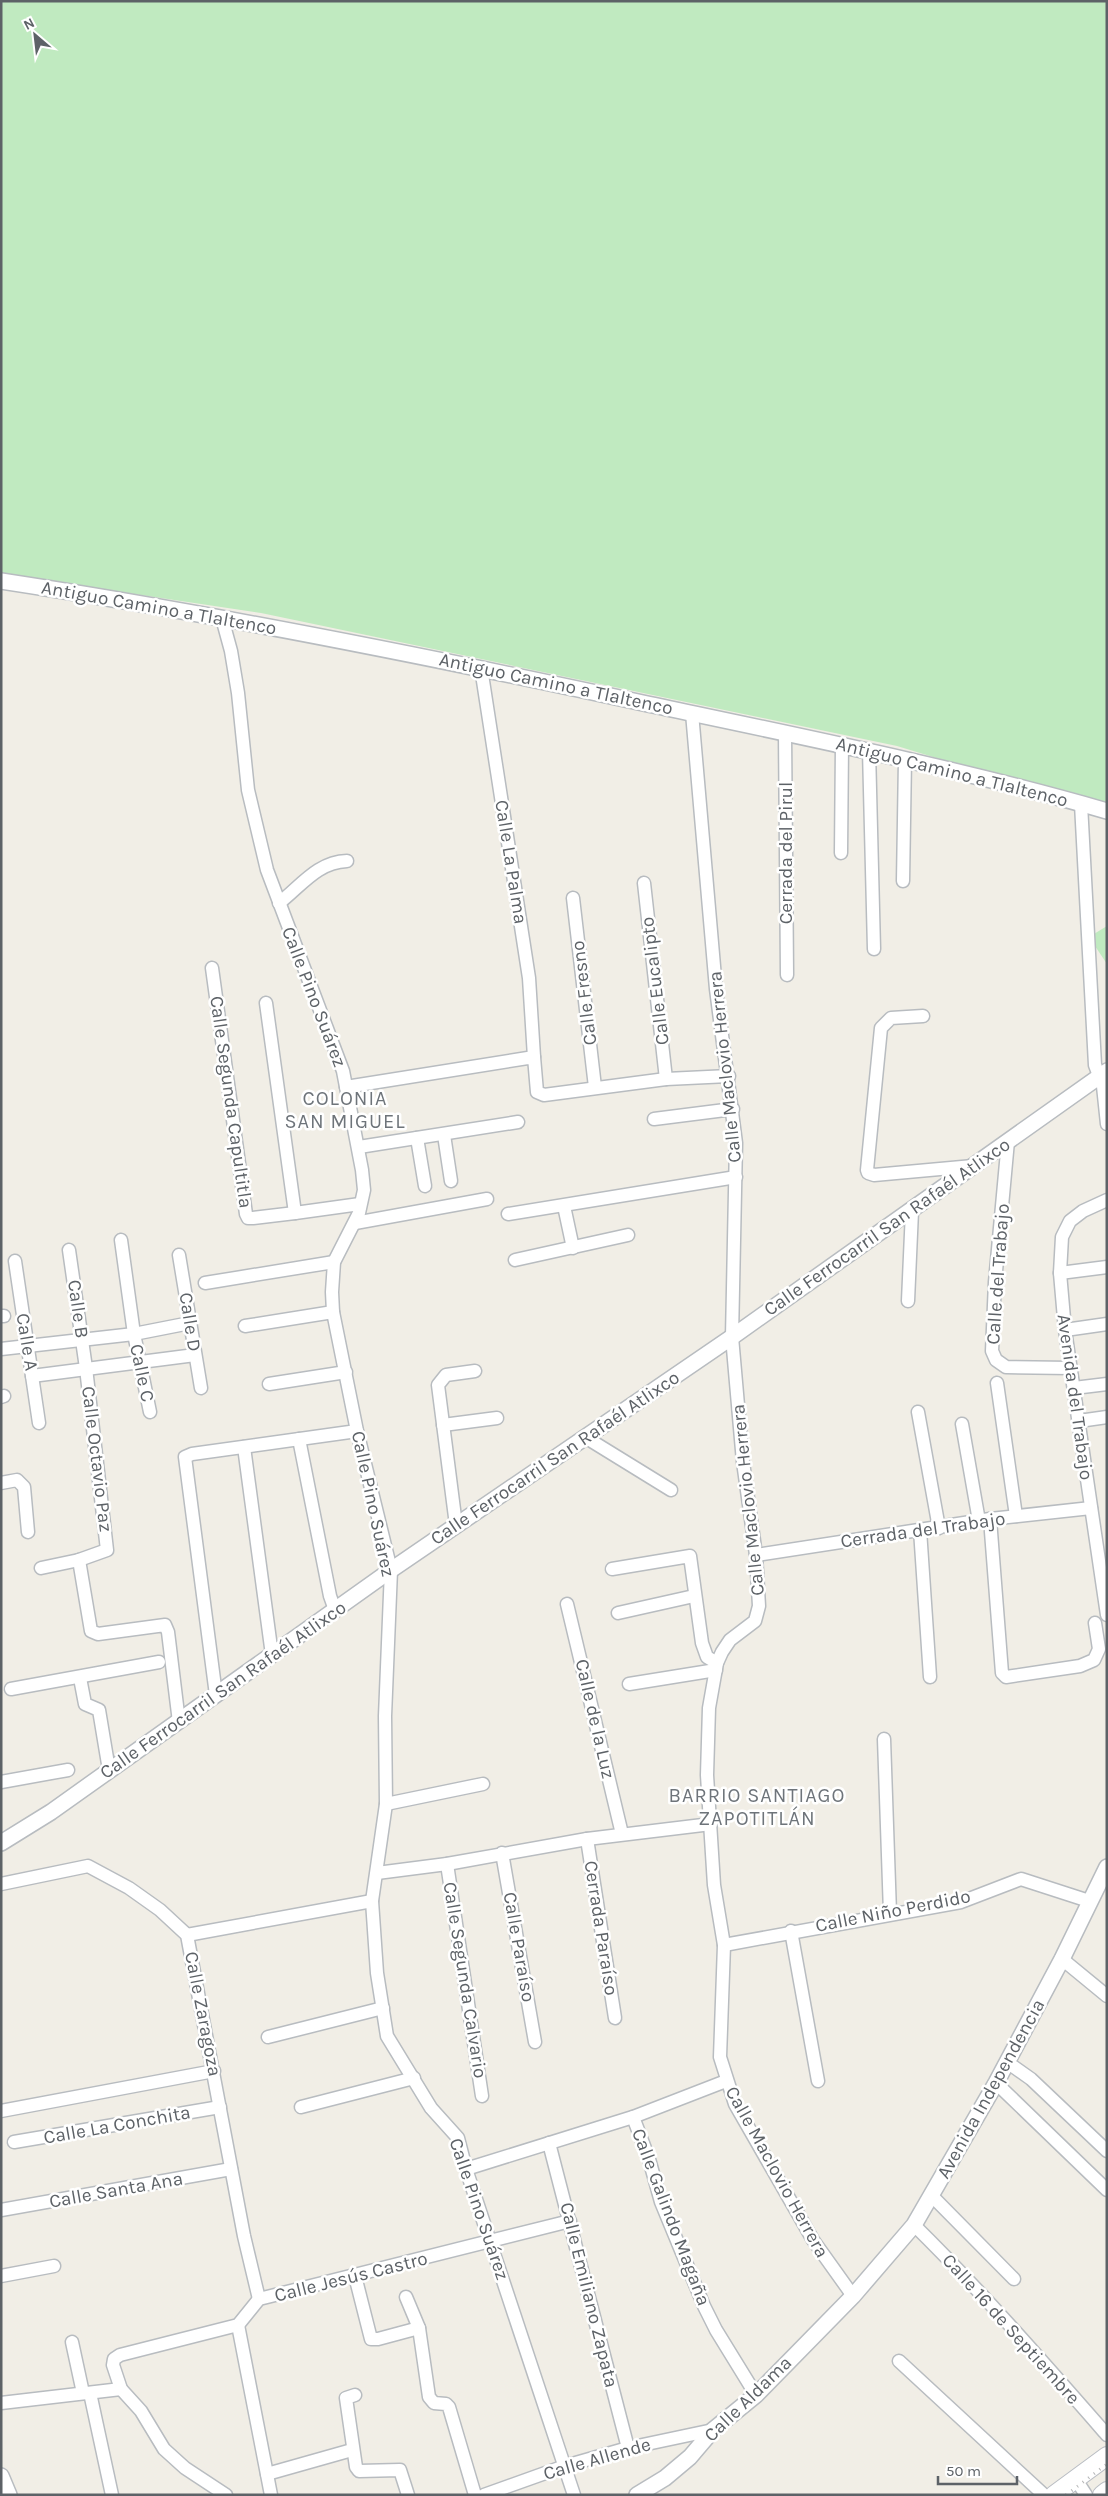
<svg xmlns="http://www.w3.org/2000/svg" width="1108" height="2496" viewBox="0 0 1108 2496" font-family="Karla,sans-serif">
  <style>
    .green { fill: #c0eac0 }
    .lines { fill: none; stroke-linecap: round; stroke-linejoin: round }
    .minor-casing { stroke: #b8bcc0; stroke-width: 15 }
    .tertiary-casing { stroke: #b8bcc0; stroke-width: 18 }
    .secondary-casing { stroke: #b9bdc3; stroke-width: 20 }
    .minor { stroke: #fff; stroke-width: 12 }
    .tertiary { stroke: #fff; stroke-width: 15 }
    .secondary { stroke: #fff; stroke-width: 18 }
    .rail { stroke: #b5b6b7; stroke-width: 3; stroke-dasharray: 1 6; stroke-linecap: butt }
    .labels { text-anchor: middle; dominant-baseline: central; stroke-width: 5; stroke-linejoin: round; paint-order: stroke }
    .street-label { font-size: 19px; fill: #5d6267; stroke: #fff }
    .neighbourhood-label { font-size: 20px; letter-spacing: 1px; fill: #6e747a; stroke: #fff }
  </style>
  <rect width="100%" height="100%" fill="#f1eee6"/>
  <g class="green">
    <path d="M1,1H1107V810L897,746L261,613L1,574Z"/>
    <path d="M1107,926V964L1089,937Z"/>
  </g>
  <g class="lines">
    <g class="minor-casing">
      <g id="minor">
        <path d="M222,618L231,651L238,693L248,790L267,870L343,1071L362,1170L364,1190L359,1213L334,1262L332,1292L333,1312L357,1431L391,1570L385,1716L386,1804L372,1901L377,1973L387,2036L431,2108L458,2138L466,2169L574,2495"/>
        <path d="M481,668L529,978L534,1057"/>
        <path d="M692,713L716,989L736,1143L732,1337L743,1462L756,1555L759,1606L755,1621L730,1640L722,1652L717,1663L709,1708L707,1775L714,1885L724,1945L720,2057L735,2104L813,2240L853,2296"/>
        <path d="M785,732L787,975"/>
        <path d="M869,750L874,949"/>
        <path d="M1081,804L1095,1065L1103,1086L1107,1124"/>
        <path d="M841,853L842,744"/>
        <path d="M903,881L905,759"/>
        <path d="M644,883L666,1079"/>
        <path d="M573,898L595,1087"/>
        <path d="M279,903C301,886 317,862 347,861"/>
        <path d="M212,968L246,1214L248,1218H253L295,1213"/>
        <path d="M266,1003L295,1213L360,1204"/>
        <path d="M923,1016L891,1018L881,1028L867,1170L868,1173L874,1175L973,1166"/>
        <path d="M346,1087L534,1057L537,1092L544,1095L666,1079L729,1076"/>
        <path d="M654,1119L733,1109"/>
        <path d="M444,1135L451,1181"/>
        <path d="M417,1138L425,1186"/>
        <path d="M1008,1141L995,1282L992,1351L996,1360L1006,1367L1071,1368"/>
        <path d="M359,1147L518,1122"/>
        <path d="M1107,1200L1083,1211L1070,1221L1062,1237L1060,1273L1065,1330L1107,1615"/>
        <path d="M564,1206L573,1248"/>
        <path d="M508,1214L736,1177"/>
        <path d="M355,1223L487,1199"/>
        <path d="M121,1240L134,1334L150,1412"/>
        <path d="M179,1255L201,1388"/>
        <path d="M515,1260L628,1235"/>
        <path d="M15,1261L39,1423"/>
        <path d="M1060,1273L1107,1267"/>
        <path d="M205,1283L334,1262"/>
        <path d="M908,1301L912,1211"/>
        <path d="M1,1316H4"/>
        <path d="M245,1326L333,1312"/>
        <path d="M1065,1330L1107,1324"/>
        <path d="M1,1349L134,1334L190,1323"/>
        <path d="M32,1376L195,1355"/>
        <path d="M997,1383L1016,1516"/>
        <path d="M269,1384L346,1372"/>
        <path d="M1074,1388L1107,1384"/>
        <path d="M1,1397L4,1396"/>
        <path d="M918,1412L939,1528"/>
        <path d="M1079,1421L1107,1417"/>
        <path d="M962,1424L979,1521"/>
        <path d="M443,1425L497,1418"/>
        <path d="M585,1437L671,1490"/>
        <path d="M299,1439L330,1596L335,1610"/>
        <path d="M244,1447L272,1655"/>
        <path d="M1,1483L17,1480L24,1487L28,1532"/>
        <path d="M990,1519L1002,1673L1006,1677L1080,1666L1094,1660L1099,1649L1095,1623"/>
        <path d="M456,1525L438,1385L446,1375L475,1371"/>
        <path d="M920,1530L930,1677"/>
        <path d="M756,1555L990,1519L1091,1508"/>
        <path d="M79,1560L91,1631L98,1634L165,1625L168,1632L179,1722"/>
        <path d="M41,1568L79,1560L107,1550L86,1368L69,1250"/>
        <path d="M612,1569L690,1556L702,1643L707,1657L717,1663"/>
        <path d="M567,1604L622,1834"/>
        <path d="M618,1613L694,1596"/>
        <path d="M80,1678L85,1704L99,1710L109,1770"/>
        <path d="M629,1684L716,1670"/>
        <path d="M11,1689L159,1662"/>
        <path d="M216,1695L185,1457L192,1454L357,1431"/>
        <path d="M884,1739L890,1913"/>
        <path d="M1,1782L68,1770"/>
        <path d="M386,1804L483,1784"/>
        <path d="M587,1839L615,2018"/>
        <path d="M502,1853L535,2042"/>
        <path d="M447,1864L482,2096"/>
        <path d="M377,1873L447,1864L587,1839L711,1824"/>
        <path d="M1,1884L88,1866L129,1888L160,1910L187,1935L244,2236L259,2299"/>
        <path d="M791,1931L818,2081"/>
        <path d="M187,1935L372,1901"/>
        <path d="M724,1945L961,1902L1021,1879L1089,1901"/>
        <path d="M1062,1959L1107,1996"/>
        <path d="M268,2037L383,2008"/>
        <path d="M1007,2062L1031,2079L1107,2151"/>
        <path d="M996,2083L1107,2190"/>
        <path d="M301,2107L414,2078"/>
        <path d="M1,2111L214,2071"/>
        <path d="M633,2117L649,2159L661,2202L704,2306L716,2330L756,2395"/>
        <path d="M14,2142L220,2107"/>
        <path d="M549,2143L628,2448"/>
        <path d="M466,2169L633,2117L726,2081"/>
        <path d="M932,2196L1014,2279"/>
        <path d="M1,2210L231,2169"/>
        <path d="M914,2225C982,2292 1044,2363 1107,2435"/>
        <path d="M1,2276L54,2266"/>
        <path d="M355,2276L371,2339H378L419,2328L429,2397L434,2403L446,2404L449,2407L475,2495"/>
        <path d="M406,2297L419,2328"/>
        <path d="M238,2325L271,2495"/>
        <path d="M72,2342L83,2393"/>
        <path d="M899,2361L1044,2495"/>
        <path d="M90,2393L112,2495"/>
        <path d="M355,2395L346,2398L356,2467L359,2471L400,2470L408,2495"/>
        <path d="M1,2403L121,2389"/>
        <path d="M267,2474L352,2450"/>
        <path d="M1075,2478L1086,2495"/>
        <path d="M226,2495L185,2468L164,2449L141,2411L121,2389L113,2365L114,2359L120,2355L238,2325L259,2299L570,2221"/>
        <path d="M484,2495L565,2466L628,2448L713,2430"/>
      </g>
    </g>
    <g class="tertiary-casing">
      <g id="tertiary">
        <path d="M1,581C217,614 430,657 643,703C798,736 954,767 1107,811"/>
        <path d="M1,1843L51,1812L391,1570L732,1337L1107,1071"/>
        <path d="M1,2476L9,2495"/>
        <path d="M637,2495L665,2478L690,2457L713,2430L756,2395L853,2296L914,2225L996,2083L1062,1959L1107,1867"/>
      </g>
    </g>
    <g class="secondary-casing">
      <g id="secondary">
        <path d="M1054,2495L1107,2456"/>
        <path d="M1102,2495L1107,2491"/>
      </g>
    </g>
    <use href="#minor" class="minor"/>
    <use href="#tertiary" class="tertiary"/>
    <use href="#secondary" class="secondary"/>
    <path class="rail" d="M1066,2495L1107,2464"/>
  </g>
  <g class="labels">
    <g class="street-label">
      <text transform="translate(159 608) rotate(10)">Antiguo Camino a Tlaltenco</text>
      <text transform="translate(556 684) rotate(12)">Antiguo Camino a Tlaltenco</text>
      <text transform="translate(952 772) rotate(14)">Antiguo Camino a Tlaltenco</text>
      <text transform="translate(786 853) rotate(-90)">Cerrada del Pirul</text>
      <text transform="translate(511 862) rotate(81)">Calle La Palma</text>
      <text transform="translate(655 981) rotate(-97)">Calle Eucalipto</text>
      <text transform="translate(584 993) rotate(-97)">Calle Fresno</text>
      <text transform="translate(314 997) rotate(69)">Calle Pino Suárez</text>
      <text transform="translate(725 1067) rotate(-96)">Calle Maclovio Herrera</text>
      <text transform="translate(231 1102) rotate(82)">Calle Segunda Capultitla</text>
      <text transform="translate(887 1227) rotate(-35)">Calle Ferrocarril San Rafaél Atlixco</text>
      <text transform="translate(998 1274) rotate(-86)">Calle del Trabajo</text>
      <text transform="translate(78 1309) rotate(82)">Calle B</text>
      <text transform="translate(190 1322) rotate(81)">Calle D</text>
      <text transform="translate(27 1342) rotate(81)">Calle A</text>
      <text transform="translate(142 1373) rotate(78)">Calle C</text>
      <text transform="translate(1075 1397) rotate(82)">Avenida del Trabajo</text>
      <text transform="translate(555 1458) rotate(-34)">Calle Ferrocarril San Rafaél Atlixco</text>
      <text transform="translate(97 1459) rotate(83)">Calle Octavio Paz</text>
      <text transform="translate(748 1500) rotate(-96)">Calle Maclovio Herrera</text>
      <text transform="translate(373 1504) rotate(78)">Calle Pino Suárez</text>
      <text transform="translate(923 1530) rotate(-8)">Cerrada del Trabajo</text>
      <text transform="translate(223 1690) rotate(-35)">Calle Ferrocarril San Rafaél Atlixco</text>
      <text transform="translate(595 1719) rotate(77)">Calle de la Luz</text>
      <text transform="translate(893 1911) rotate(-11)">Calle Niño Perdido</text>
      <text transform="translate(601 1928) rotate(81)">Cerrada Paraíso</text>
      <text transform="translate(519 1947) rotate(80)">Calle Paraíso</text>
      <text transform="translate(465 1980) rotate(81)">Calle Segunda Calvario</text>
      <text transform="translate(203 2014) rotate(79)">Calle Zaragoza</text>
      <text transform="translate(991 2089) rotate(-61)">Avenida Independencia</text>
      <text transform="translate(117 2125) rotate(-10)">Calle La Conchita</text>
      <text transform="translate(777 2172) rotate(61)">Calle Maclovio Herrera</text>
      <text transform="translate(116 2190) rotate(-10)">Calle Santa Ana</text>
      <text transform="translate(479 2209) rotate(71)">Calle Pino Suárez</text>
      <text transform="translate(671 2217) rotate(69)">Calle Galindo Magaña</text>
      <text transform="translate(351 2277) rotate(-14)">Calle Jesús Castro</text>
      <text transform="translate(589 2295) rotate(76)">Calle Emiliano Zapata</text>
      <text transform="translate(1011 2329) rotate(48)">Calle 16 de Septiembre</text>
      <text transform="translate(748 2399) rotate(-44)">Calle Aldama</text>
      <text transform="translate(597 2459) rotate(-16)">Calle Allende</text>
    </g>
    <g class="neighbourhood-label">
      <text x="345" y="1098">COLONIA<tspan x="345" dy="23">SAN MIGUEL</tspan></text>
      <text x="757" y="1795">BARRIO SANTIAGO<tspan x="757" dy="23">ZAPOTITLÁN</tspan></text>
    </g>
  </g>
  <rect width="1108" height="2496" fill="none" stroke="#5d6267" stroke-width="5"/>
  <g transform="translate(35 35) rotate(332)" stroke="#ffffff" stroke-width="4" paint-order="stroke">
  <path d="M0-4L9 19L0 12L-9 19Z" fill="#5d6267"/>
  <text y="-8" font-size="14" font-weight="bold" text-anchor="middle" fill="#5d6267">N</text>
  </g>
  <path d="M938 2476v8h79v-8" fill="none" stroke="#5d6267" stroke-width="2.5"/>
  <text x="946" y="2476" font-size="15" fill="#5d6267" stroke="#ffffff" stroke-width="4" paint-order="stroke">50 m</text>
</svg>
